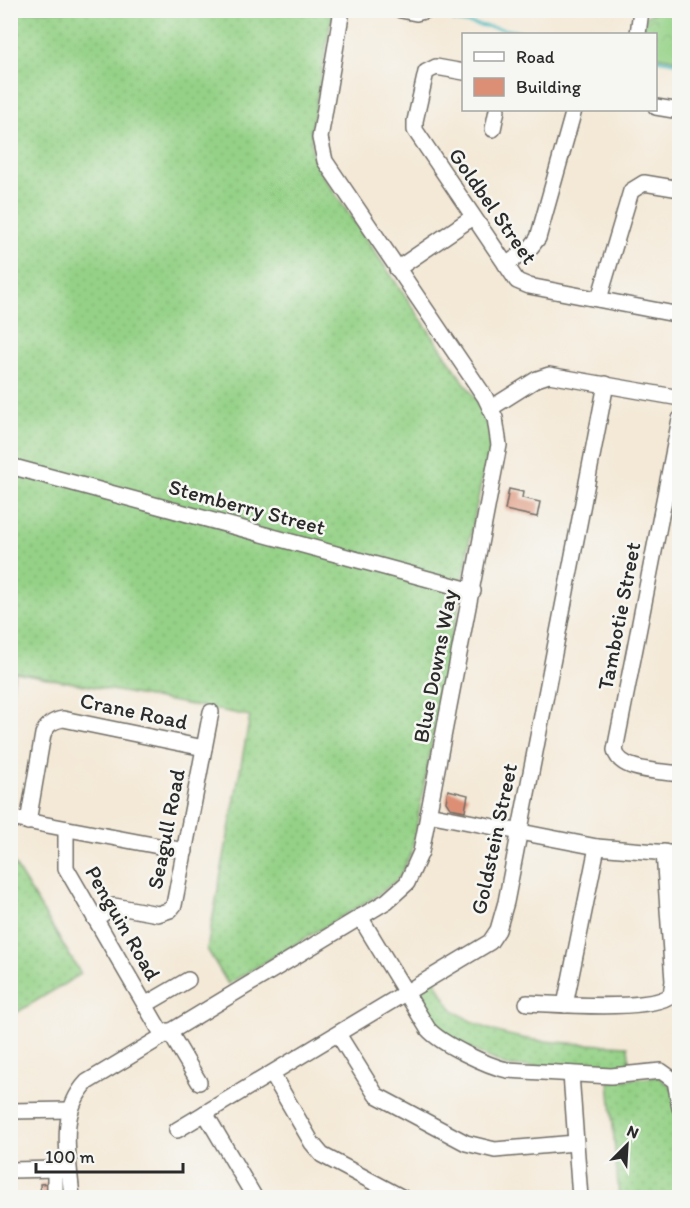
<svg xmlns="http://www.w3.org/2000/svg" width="690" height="1208" viewBox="0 0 690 1208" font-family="Itim,sans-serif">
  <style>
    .grass { fill: url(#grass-dots); stroke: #607e59; stroke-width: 1.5 }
    .park { fill: url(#park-crowns); stroke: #607e59; stroke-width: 1.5 }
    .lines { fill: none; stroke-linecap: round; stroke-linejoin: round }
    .stream { stroke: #4cbbc1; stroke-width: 3 }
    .building { fill: #dc8f75 }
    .minor-casing { stroke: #716e67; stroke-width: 18 }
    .minor { stroke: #fff; stroke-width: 15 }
    .labels { text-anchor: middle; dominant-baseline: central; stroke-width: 5; stroke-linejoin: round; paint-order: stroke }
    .street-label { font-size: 22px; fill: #2b2b2b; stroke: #f6f6f2 }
  </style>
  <defs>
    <pattern id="grass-dots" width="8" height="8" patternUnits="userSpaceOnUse" patternTransform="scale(1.5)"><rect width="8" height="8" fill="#95d287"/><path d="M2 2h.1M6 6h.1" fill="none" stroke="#81b475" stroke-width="1.8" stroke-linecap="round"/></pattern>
    <pattern id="park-crowns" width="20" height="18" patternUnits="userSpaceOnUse" patternTransform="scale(1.5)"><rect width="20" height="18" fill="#95d287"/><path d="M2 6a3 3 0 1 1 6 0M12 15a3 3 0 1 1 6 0" fill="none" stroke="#81b475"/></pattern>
  </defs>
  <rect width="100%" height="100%" fill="#f6f6f2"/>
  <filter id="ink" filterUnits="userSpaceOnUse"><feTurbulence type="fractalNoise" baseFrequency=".0167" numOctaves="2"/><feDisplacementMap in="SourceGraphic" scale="12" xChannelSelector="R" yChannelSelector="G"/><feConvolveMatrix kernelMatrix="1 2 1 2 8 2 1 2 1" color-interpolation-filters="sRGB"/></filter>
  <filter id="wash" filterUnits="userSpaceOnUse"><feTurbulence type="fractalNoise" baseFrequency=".008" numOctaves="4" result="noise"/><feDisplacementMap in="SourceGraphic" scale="24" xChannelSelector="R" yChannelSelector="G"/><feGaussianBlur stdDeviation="1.35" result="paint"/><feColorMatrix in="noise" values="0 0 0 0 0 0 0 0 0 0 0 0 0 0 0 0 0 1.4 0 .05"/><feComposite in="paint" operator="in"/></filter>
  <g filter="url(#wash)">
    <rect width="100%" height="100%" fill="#f4e9d7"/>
    <g class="grass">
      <path d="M11,11H333L311,131L312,151L318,169L482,408L490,432V457L483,474L468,548C470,566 458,582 458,600C458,614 459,618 452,632L412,851L399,878L375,897L228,984L207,949L250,716L15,672L11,694Z"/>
      <path d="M10,857L81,974L11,1016H10Z"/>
      <path d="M435,980C441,989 446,1005 455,1011C504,1047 570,1042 628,1046L630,1070L507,1066L441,1035L417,999L419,991Z"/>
      <path d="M659,1077L674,1089L679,1155V1197H619L609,1081Z"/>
    </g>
    <path class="park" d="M659,10L679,14V60L656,56V34H642L646,16Z"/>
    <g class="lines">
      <g class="stream">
        <path d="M454,21L533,34"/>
        <path d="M459,21L461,10"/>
        <path d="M656,59L680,63"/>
      </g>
    </g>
    <g id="blocks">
      <g class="building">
        <path d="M509,489L523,492L522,498L540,502L537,517L505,510Z"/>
        <path d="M448,790L468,795L465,811L450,808L446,802Z"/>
        <path d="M51,1183L52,1198H41L40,1184Z"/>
      </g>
    </g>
  </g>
  <g filter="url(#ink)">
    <use href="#blocks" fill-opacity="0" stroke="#716e67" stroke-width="1.5"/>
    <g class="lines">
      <g class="minor-casing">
        <g id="minor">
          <path d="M401,10L416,13L427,10"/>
          <path d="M638,34L641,10"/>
          <path d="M464,72L436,67L426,72L415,121V130L517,281L529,286L680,315"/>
          <path d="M656,107L680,111"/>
          <path d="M493,129L497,110"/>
          <path d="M506,265L531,247L538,238L574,110"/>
          <path d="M397,269L473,217"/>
          <path d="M599,299L631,191L644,183L680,189"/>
          <path d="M491,408L537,379L549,375L680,398"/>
          <path d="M680,419L615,750C619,772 662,771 680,774"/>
          <path d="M10,466L473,591"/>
          <path d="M428,814L597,847L680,854"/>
          <path d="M10,818L185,851"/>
          <path d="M28,822L43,734C47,725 52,721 63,719L204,748"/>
          <path d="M66,829V868L162,1034"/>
          <path d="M360,917L428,1029C441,1044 488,1066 507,1070L611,1076L661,1071L675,1081L680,1108"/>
          <path d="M95,919L114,906L158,914L170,910L174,905L211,712"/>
          <path d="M527,1003C555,1004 651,1012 671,995L673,981L664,852"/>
          <path d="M145,1005L188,980"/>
          <path d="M565,1005L597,847"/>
          <path d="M169,1031L199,1082"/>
          <path d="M338,1034L376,1095L466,1143L495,1150L575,1143"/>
          <path d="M272,1074L312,1143L322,1155L403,1198"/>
          <path d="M571,1074L580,1198"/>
          <path d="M10,1111L70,1110"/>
          <path d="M205,1113L255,1198"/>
          <path d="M177,1130L490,942L498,930L506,902L606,384"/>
          <path d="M10,1170L58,1169"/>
          <path d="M55,1198V1173L64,1167"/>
          <path d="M72,1198C69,1157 57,1114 87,1082L387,901L407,883L421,852L499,445L495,418L485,397L325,161L320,138L342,10"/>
        </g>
      </g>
      <use href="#minor" class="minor"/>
    </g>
  </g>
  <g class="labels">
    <g class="street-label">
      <text transform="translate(493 206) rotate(55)">Goldbel Street</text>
      <text transform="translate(247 507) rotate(15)">Stemberry Street</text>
      <text transform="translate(619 616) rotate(-79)">Tambotie Street</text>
      <text transform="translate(435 666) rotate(-79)">Blue Downs Way</text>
      <text transform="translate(134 711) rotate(12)">Crane Road</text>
      <text transform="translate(166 829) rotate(-79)">Seagull Road</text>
      <text transform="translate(494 839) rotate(-78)">Goldstein Street</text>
      <text transform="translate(123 923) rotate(60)">Penguin Road</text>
    </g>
  </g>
  <rect width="690" height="1208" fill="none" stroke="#f6f6f2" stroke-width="36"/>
  <rect x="462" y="33" width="195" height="78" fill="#f6f6f2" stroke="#a5a5a2" stroke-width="1.5"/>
  <rect x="474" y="52" width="30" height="9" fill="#ffffff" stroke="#a5a5a2" stroke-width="1.5"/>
  <text x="516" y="63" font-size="18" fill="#2b2b2b">Road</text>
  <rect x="474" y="78" width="30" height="18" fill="#dc8f75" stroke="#a5a5a2" stroke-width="1.5"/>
  <text x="516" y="93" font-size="18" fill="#2b2b2b">Building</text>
  <g transform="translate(627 1145) rotate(24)" stroke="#f6f6f2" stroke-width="4.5" paint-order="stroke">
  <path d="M0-4.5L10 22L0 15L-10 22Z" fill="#2b2b2b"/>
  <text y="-9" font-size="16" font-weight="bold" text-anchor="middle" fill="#2b2b2b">N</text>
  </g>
  <path d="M36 1163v9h147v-9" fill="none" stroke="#2b2b2b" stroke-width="3"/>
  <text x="45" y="1163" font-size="18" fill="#2b2b2b" stroke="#f6f6f2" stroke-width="4.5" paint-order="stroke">100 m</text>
</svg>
